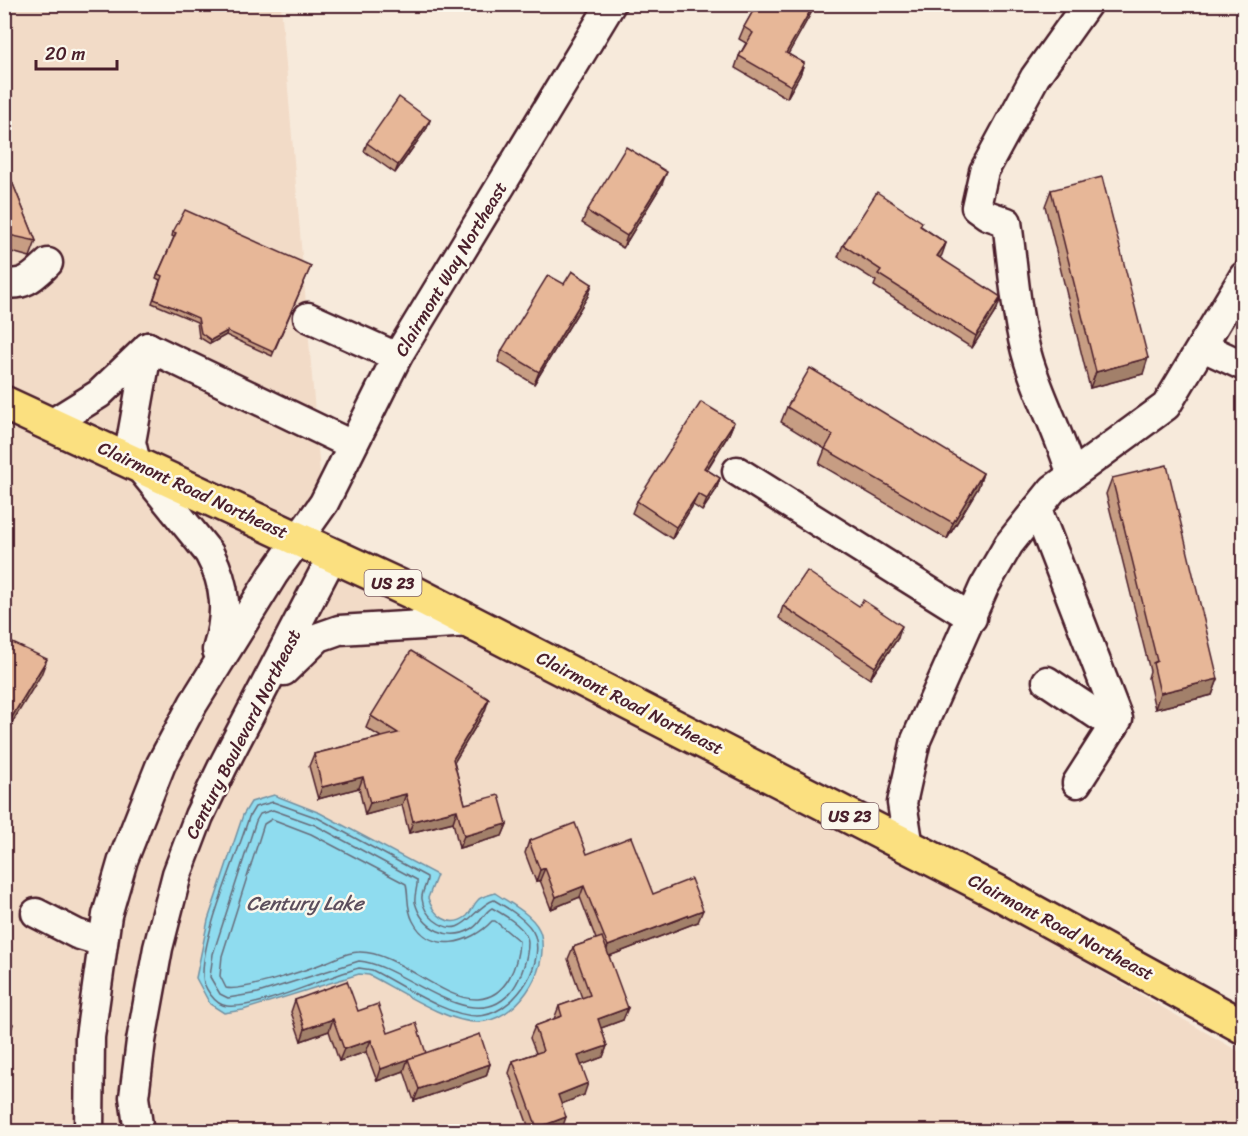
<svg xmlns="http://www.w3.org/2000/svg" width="1248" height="1136" viewBox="0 0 1248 1136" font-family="Sriracha,sans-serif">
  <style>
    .built { fill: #f2dbc7 }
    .water { fill: #8fdcef; stroke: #7390a1; stroke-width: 1.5 }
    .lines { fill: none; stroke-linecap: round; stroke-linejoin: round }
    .shore { stroke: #666b79; stroke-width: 1.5 }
    .minor-casing { stroke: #4a1f2b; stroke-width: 33 }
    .major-casing { stroke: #4a1f2b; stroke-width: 38 }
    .minor { stroke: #fbf7ec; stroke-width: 28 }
    .major { stroke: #fbe080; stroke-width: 33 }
    .wall { fill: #c79d83; stroke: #4a1f2b; stroke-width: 1.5 }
    .shaded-wall { fill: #a2806a; stroke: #4a1f2b; stroke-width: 1.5 }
    .building { fill: #e7b798; stroke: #4a1f2b; stroke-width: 1.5 }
    .labels { text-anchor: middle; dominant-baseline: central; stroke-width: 5; stroke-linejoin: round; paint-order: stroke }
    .shield { fill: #fbf7ec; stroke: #7f6065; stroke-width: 1.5 }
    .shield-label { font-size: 16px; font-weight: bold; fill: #4a1f2b }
    .street-label { font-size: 18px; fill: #4a1f2b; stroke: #fbf7ec }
    .water-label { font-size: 20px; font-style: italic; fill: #5b4e5c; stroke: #fbf7ec }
  </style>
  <rect width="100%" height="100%" fill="#f7eadb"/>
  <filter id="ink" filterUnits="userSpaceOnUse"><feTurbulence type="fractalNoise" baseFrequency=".0167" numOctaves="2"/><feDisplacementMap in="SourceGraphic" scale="12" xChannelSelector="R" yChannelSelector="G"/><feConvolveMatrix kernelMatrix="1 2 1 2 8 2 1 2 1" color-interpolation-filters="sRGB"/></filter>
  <g filter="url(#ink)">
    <path class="built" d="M5,5H281L325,532L642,718L1019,924L1243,1054V1131L5,1132Z"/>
    <path class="water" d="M274,795L320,813L437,875L428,898C433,914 449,930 467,916C472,911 473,905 478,900C481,896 490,895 495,893C509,903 537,916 541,935C549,972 516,1021 478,1022C447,1023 397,989 369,975L359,974L243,1010L224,1013L210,1004L196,978L208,920L243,815L251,802Z"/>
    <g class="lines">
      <g class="shore">
        <path d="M273,802L318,818L427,877C428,884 421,891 422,899C423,907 428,915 434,920C463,943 472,907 494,900C506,907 530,921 535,936C545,968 511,1016 477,1016C446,1016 400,984 372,970L359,968C325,977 260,1009 227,1006C215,1005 203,987 203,976C202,934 236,860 249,817L255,807Z"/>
        <path d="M273,810L315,825L417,880C418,887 414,894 415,902C422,929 449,943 473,928C481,923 484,912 492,908C503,914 527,928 528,942C528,957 522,976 513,989C475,1042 404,964 359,961L258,993L228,998L220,994L210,977L213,954L256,821L260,814Z"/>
        <path d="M272,819L311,834L406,884C409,897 406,908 413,921C430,955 471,944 492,921H495L519,941C518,965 507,997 478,999C441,1001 398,951 359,952C347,952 335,959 324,963C306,970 242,992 226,988L220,976L222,956L264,824Z"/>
      </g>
      <g class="minor-casing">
        <g id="minor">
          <path d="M4,282C24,288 35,275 48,263"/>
          <path d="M308,317L397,357"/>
          <path d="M148,347L131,442L136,463L209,553C227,586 228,614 217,650"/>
          <path d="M148,347L352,445"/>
          <path d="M1203,347L1244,366"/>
          <path d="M51,424L99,394L148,347"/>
          <path d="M737,471L972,618"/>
          <path d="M1071,473C1060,435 1041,400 1029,362C1016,321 1013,265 1007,222L987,215L976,207L984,171L1035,77L1087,4"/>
          <path d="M1037,509L1118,719L1077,783"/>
          <path d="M284,671L319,637L339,630L471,622"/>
          <path d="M1047,681L1114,726"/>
          <path d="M909,847L902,803L916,740L984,587L1009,544L1053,489L1166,406L1244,276"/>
          <path d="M36,913L77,934L103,942"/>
          <path d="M89,1132L90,1037L107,915L123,860L161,764L193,704L273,575L324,503L397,357L611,4"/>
          <path d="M139,1132L134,1097L141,1041L158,948L177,874L199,816L223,766L333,555"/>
        </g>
      </g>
      <g class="major-casing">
        <path id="major" d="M4,403L412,592L999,893L1244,1027"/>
      </g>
      <use href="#minor" class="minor"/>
      <use href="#major" class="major"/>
    </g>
    <g class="wall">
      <path d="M757,4H816L788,54L804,63L800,75L787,98L735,68L739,56L746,43L739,39L744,27Z"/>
      <path d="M430,120L427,128L395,173L364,151L367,143Z"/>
      <path d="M4,162L36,241L30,257L4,250Z"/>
      <path d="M662,184L623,248L582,223L587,211Z"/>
      <path d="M1051,190L1143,374L1090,388L1045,206Z"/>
      <path d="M921,226L946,243L940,258L997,309L972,348L874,286L876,281L838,257L843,245Z"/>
      <path d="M173,232L311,266L272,356L226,335L210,344L199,337L197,322L152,303L160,280L156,278L174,237L172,236Z"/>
      <path d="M564,284H592L588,296L534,384L498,362L502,350Z"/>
      <path d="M787,407L983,473L978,488L947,539L819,464L825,449L781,422Z"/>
      <path d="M734,422L729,434L707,470L720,478L716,490L702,511L693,505L672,539L632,513L637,501Z"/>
      <path d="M1112,478L1218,679L1212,695L1155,709L1148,678L1150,671L1106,494Z"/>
      <path d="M783,606L898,638L870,679L779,618Z"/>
      <path d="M485,711L454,762L465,804L507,824L502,836L459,848L453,822L409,833L402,805L365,815L359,788L318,799L309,766L314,754L381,737L366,728L371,716Z"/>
      <path d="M529,841L587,854L698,922L609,956L623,1020L601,1028L607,1046L603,1057L581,1065L584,1095L561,1104L562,1129L556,1131H530L509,1073L513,1061L536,1053L530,1038L535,1026L554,1019L559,1006L582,998L568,959L573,947L596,939L580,897L551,909L540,880L536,882L525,853Z"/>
      <path d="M295,1000L358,1011L388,1033L426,1053L490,1064L486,1076L414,1101L404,1071L377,1081L366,1052L339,1061L329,1031L301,1041L291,1012Z"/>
    </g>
    <g class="shaded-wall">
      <path d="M128,4H148L146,7Z"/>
      <path d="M814,4H816L814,8L782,65L786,53Z"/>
      <path d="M804,63L800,75L787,98L791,86Z"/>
      <path d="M430,120L427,128L395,173L398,165Z"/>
      <path d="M667,172L662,184L623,248L627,236Z"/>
      <path d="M946,243L942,255L933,268L937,256Z"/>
      <path d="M592,284L588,296L534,384L539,372Z"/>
      <path d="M1001,297L997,309L972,348L976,336Z"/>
      <path d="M227,331L226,335L210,344L211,340Z"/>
      <path d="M1148,358L1143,374L1090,388L1096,372Z"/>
      <path d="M734,422L729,434L700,480L704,468Z"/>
      <path d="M983,473L978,488L947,539L953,523Z"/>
      <path d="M720,478L716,490L702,511L707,499Z"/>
      <path d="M698,494L693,505L672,539L676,527Z"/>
      <path d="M902,626L898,638L870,679L875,667Z"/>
      <path d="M47,659L41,675L4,736V730Z"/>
      <path d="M1218,679L1212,695L1155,709L1160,693Z"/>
      <path d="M489,699L485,711L449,771L453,759Z"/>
      <path d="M363,777L359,788L318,799L322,787Z"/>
      <path d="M406,794L402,805L365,815L370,803Z"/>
      <path d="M457,810L453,822L409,833L413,821Z"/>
      <path d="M507,824L502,836L459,848L464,836Z"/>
      <path d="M545,868L540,880L536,882L540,870Z"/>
      <path d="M584,886L580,897L551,909L556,897Z"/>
      <path d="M703,910L698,922L604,958L608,946Z"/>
      <path d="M628,1008L623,1020L593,1031L598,1019Z"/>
      <path d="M333,1019L329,1031L301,1041L305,1029Z"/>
      <path d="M13,1024L8,1039L4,1045V1038Z"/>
      <path d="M371,1040L366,1052L339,1061L344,1049Z"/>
      <path d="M607,1046L603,1057L574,1068L578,1056Z"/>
      <path d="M408,1059L404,1071L377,1081L381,1069Z"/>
      <path d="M490,1064L486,1076L414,1101L419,1089Z"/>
      <path d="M588,1083L584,1095L554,1107L558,1095Z"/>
      <path d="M566,1117L562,1129L556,1131H536L537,1128Z"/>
    </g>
    <g class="building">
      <path d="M757,4H814L786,53L804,63L791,86L739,56L753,33L744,27Z"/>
      <path d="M399,97L430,120L398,165L367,143Z"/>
      <path d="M626,147L667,172L627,236L587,211Z"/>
      <path d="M4,162L36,241L4,234Z"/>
      <path d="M1102,177L1148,358L1096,372L1051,190Z"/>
      <path d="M877,192L922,222L920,226L946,243L937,256L1001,297L976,336L878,274L881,270L843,245Z"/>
      <path d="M185,210L311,266L273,352L227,331L211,340L201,333L198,318L154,299L162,276L158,274L176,233L173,232Z"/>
      <path d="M572,271L592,284L539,372L502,350L548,275L564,284Z"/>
      <path d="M810,368L983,473L953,523L825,449L833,435L787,407Z"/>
      <path d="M701,402L734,422L704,468L720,478L707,499L698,494L676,527L637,501Z"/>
      <path d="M1167,465L1218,679L1160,693L1153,663L1157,661L1112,478Z"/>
      <path d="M807,571L859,606L863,600L902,626L875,667L783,606Z"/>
      <path d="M4,639L47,659L4,730Z"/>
      <path d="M411,651L489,699L453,759L465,804L499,795L507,824L464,836L457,810L413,821L406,794L370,803L363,777L322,787L314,754L398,733L371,716Z"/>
      <path d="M575,823L587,854L631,837L653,894L691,879L703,910L608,946L584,886L556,897L545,868L540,870L529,841Z"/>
      <path d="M602,937L628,1008L598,1019L607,1046L578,1056L588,1083L558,1095L566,1117L537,1128L513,1061L543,1051L535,1026L562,1016L559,1006L590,995L573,947Z"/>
      <path d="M347,981L358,1011L378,1004L388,1033L416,1023L426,1053L381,1069L371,1040L344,1049L333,1019L305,1029L295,1000Z"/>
      <path d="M4,1019L13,1024L4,1038Z"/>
      <path d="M480,1034L490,1064L419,1089L408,1059Z"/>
    </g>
  </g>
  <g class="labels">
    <g class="shield">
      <rect x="364.5" y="570" width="57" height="26" rx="4.5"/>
      <rect x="821.5" y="803" width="57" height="26" rx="4.5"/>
    </g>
    <g class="shield-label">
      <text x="393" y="583">US 23</text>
      <text x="850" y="816">US 23</text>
    </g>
    <g class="street-label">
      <text transform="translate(451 269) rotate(-59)">Clairmont Way Northeast</text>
      <text transform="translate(193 490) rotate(25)">Clairmont Road Northeast</text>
      <text transform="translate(630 703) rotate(27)">Clairmont Road Northeast</text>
      <text transform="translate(243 734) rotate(-63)">Century Boulevard Northeast</text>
      <text transform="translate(1061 927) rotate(28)">Clairmont Road Northeast</text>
    </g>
    <g class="water-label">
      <text x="305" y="903">Century Lake</text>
    </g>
  </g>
  <rect width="1248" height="1136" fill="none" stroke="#fbf7ec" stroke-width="24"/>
  <rect x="12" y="12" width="1224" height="1112" fill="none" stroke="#4a1f2b" stroke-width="2" filter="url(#ink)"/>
  <path d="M36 60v9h81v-9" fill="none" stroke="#4a1f2b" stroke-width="3"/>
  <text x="45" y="60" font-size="18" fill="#4a1f2b" stroke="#fbf7ec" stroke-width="4.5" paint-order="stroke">20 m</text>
</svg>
